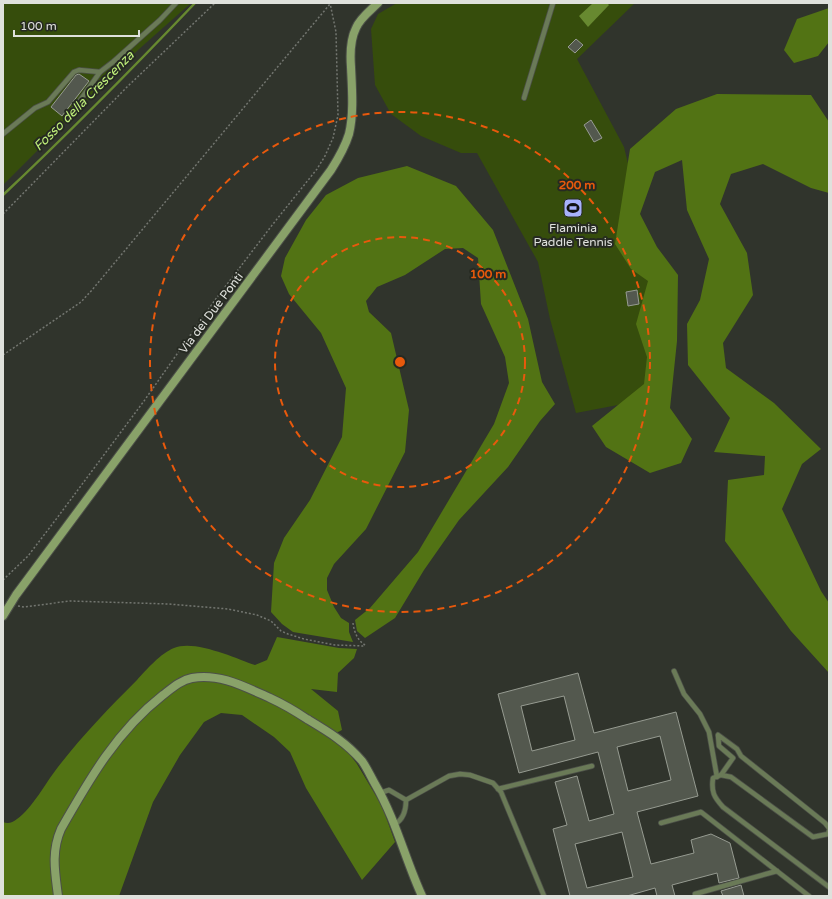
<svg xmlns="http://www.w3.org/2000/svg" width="832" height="899" viewBox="0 0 832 899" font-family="'Varela Round',sans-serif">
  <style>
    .green { fill: #364d0c }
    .forest { fill: #527314 }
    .water { fill: #678930 }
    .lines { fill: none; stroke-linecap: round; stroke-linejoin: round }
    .stream { stroke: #678930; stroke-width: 2.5 }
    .building { fill: #53584e; stroke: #969b91; fill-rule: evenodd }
    .lane-casing { stroke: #4c5048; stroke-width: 6 }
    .secondary-casing { stroke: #4c5048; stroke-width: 10 }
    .path { stroke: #737670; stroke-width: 1.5; stroke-dasharray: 2 2; stroke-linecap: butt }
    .lane { stroke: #6a7a57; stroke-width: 4.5 }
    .secondary { stroke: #89a269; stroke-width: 8 }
    .ring { fill: none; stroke: #e8590c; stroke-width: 2; stroke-dasharray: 7 5 }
    .labels { text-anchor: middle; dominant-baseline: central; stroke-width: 4; stroke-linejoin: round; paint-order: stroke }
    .poi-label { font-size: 12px; fill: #dfe1dc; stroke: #262a22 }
    .street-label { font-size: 12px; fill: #dfe1dc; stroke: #262a22 }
    .water-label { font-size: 13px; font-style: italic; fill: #bfef7a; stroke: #262a22 }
    .centre { fill: #e8590c; stroke: #262a22; stroke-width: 2 }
    .ring-label { font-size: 12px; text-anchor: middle; font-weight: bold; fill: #e8590c; stroke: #262a22; stroke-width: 4; stroke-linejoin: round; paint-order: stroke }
  </style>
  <rect width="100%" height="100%" fill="#30342c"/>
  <g class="green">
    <path d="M3,3H191L138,50L3,185Z"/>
    <path d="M397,3H635L577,59L624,147L664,312L665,396L576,413L550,319L538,262L477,153H461L421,136L391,114L375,85L371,29L378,14Z"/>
  </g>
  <g class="forest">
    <path d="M829,8V42L818,56L794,63L784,50L797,19Z"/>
    <path d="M717,94L811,95L829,122V193L811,188L763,164L731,174L720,204L747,253L753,295L723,343L726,368L774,403L821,449L802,464L782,509L821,591L829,603V673L791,631L725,541L728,480L764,475L765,456L714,452L730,418L688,365L687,324L700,300L709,259L687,210L682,160L655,172L640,214L657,247L678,275L677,341L670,408L692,439L681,463L650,473L606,447L592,426L644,384L647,357L636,324L648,281L631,269L615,244L630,149L676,109Z"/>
    <path d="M407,166L456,186L493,230L528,319L542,382L555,404L540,421L508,467L459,520L424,570L395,618L365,638L357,631L355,620L370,608L418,552L494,424L509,383L505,357L481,304L478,258L463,248L445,249L405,275L377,287L366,301L369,312L391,333L409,410L405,452L366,529L334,564L327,578V590L334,607L341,618L349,623V632L353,642L293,632L282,624L271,612L274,563L284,538L310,500L342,437L346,388L321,333L289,294L281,276L285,258L306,220L326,195L358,178Z"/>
    <path d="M277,637L339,648L357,649L354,658L338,673L337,692L311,689L338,711L342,730L328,737L348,752L357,764L382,806L395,842L362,880L306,788L290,752L274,737L242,715L221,713L204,722L180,755L153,802L119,896H3V822C8,824 12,823 17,819C32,809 46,782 58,767C82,736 109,708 137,680C146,670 161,653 174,648C194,639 235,658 255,665L267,660Z"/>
  </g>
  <path class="water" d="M593,3H607L609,5L588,27L579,16Z"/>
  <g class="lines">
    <path class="stream" d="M3,195C69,133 133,68 195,3"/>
  </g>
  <g class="building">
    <path d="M576,39L583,45L575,53L568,47Z"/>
    <path d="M79,74L89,81L62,116L51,107L76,75Z"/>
    <path d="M591,120L602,138L594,142L584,125Z"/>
    <path d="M637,290L639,304L628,306L626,292Z"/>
    <path d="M578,673L594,733L676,712L698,796L637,812L651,864L694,853L691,840L711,834L730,843L739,878L719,883L717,873L672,885L675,896H657L655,888L627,896H570L553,829L567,825L555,782L577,776L589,821L614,814L598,752L519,773L498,694ZM564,696L575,740L532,751L521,706ZM660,736L671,780L628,791L617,747ZM622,832L633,877L587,888L575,844Z"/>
    <path d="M741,885L744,896H723L721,891Z"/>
  </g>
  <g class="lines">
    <g class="lane-casing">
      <g id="lane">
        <path d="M524,98L553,3"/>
        <path d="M74,109L100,72L113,62L160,20L176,3"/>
        <path d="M3,134L35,108L48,102L74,72L79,70L100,72"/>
        <path d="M674,671L684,694L700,714L709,732L717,777"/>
        <path d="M721,775L731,777L813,837L828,834L829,831"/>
        <path d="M498,789L592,766"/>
        <path d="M380,793L389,790L406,800C406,810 404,819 395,824"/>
        <path d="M406,800L449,776L460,774L470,775L493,783L501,792L544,896"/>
        <path d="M661,823L701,812L809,896"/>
        <path d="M829,828L825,823L741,756L737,749L718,735L719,746L733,758L721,775L713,778C711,792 714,797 723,807L829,887"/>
        <path d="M695,894L777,871"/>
      </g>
    </g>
    <g class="secondary-casing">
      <g id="secondary">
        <path d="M3,616L16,595L331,170C338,159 345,147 349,134C354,113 352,89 351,67C350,54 350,40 356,28C360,18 371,10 378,3"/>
        <path d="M58,896C55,872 51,852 61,829C90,778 117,731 163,695C172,688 181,680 192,678C220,673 245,687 270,698C283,704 295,711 307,719C327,731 346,742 362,761C367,768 371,777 375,784C396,820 405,859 422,896"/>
      </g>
    </g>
    <g class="path">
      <path d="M3,214L127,87L215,3"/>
      <path d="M3,355L81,302L92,290L330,4"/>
      <path d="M3,580L28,556L57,518L144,401L215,300L273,224L317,169L325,156L333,138L338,115L336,32L330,3"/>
      <path d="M18,606L24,607L70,601L169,604L228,609L257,615L271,621L281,631L288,634L304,639L335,645L365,646"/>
      <path d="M353,623C354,631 357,640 365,645"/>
    </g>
    <use href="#lane" class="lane"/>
    <use href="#secondary" class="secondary"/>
  </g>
  <g class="ring">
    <circle cx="400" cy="362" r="125"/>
    <circle cx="400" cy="362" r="250"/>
  </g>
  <defs>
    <g id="stadium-square" transform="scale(1)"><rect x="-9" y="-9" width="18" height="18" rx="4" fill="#a7b1fc" stroke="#262a22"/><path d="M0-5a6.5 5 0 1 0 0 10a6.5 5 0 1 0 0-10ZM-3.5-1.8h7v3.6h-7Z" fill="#111"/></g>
  </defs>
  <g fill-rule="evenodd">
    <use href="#stadium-square" x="573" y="208"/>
  </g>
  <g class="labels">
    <g class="poi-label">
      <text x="573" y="228">Flaminia<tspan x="573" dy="14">Paddle Tennis</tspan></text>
    </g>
    <g class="street-label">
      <text transform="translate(211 313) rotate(-53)">Via dei Due Ponti</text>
    </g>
    <g class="water-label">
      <text transform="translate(84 101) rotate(-45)">Fosso della Crescenza</text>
    </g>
  </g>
  <circle cx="400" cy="362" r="6" class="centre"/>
  <g class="ring-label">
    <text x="577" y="189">200 m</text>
    <text x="488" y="278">100 m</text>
  </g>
  <rect width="832" height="899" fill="none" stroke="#dfe1dc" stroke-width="8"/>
  <path d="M14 30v6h125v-6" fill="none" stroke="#dfe1dc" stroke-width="2"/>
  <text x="20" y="30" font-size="12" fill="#dfe1dc" stroke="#262a22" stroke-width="3" paint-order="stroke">100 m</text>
</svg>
